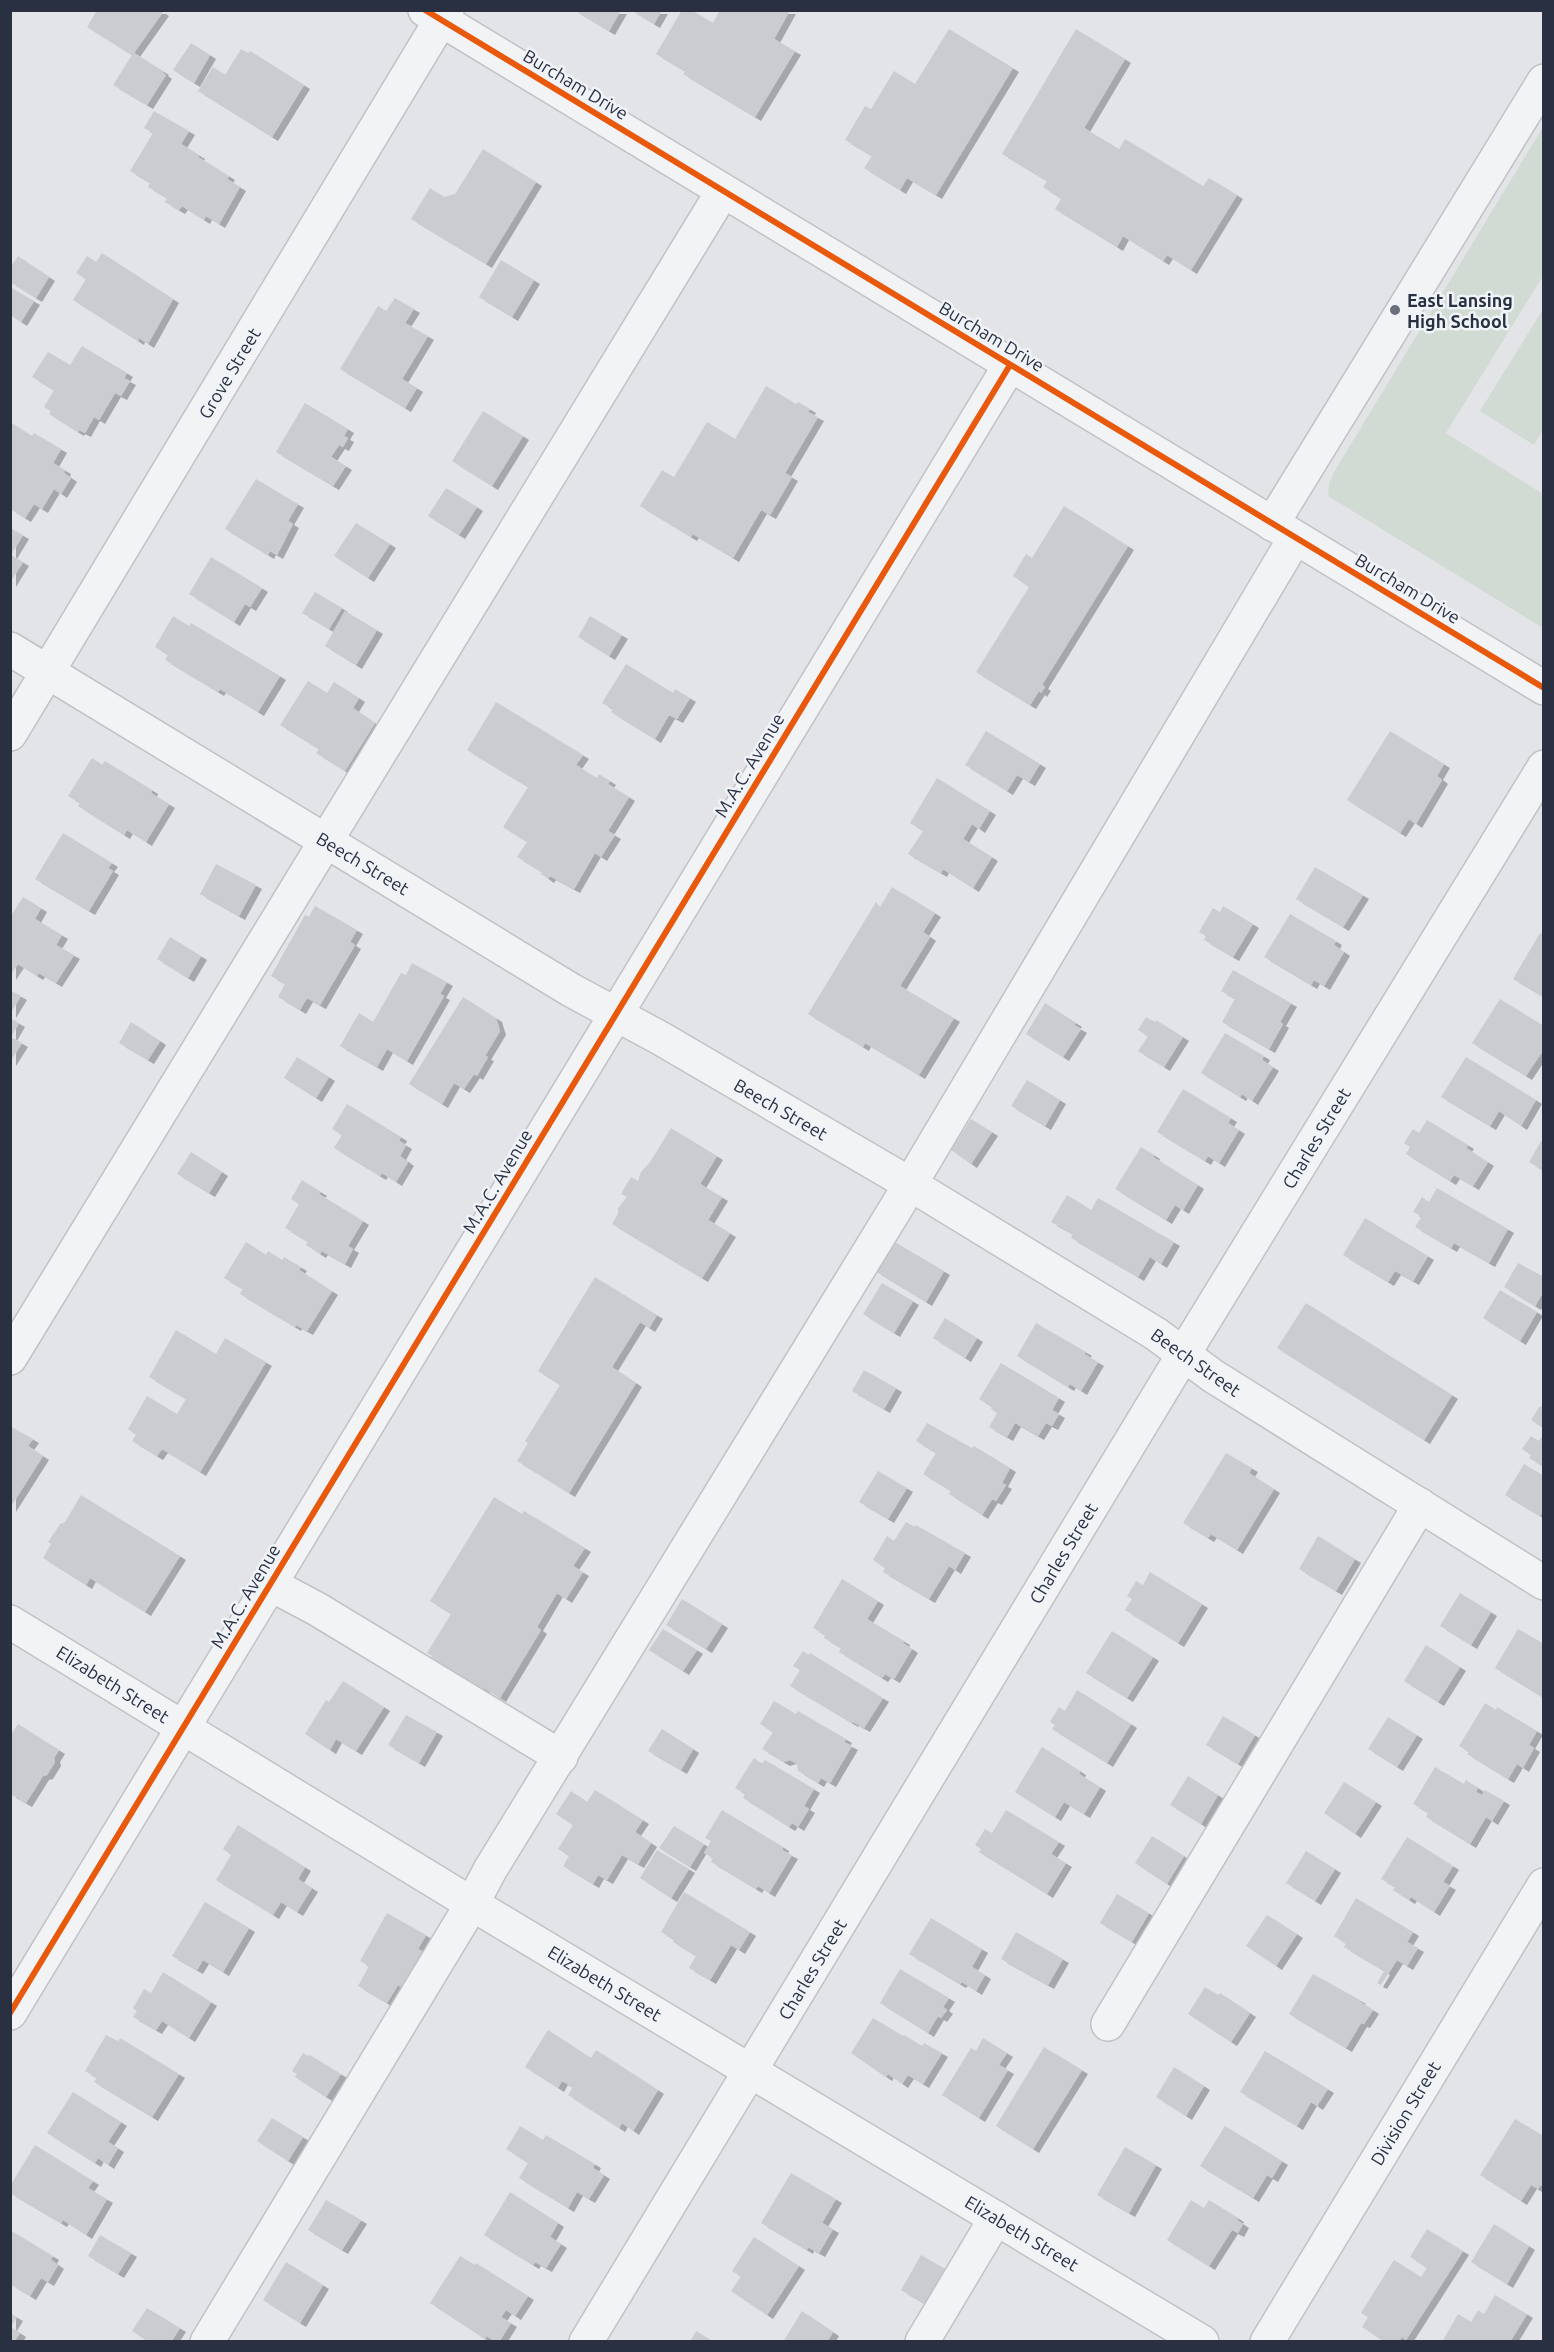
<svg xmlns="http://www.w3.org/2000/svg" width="1554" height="2352" viewBox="0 0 1554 2352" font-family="Ubuntu,sans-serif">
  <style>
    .green { fill: #d2dbd3 }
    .building { fill: #cbccd0; filter: url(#shadow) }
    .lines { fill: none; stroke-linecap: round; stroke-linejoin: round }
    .minor-casing { stroke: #c1c2c6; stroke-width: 36 }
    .minor { stroke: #f2f3f5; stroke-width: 33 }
    .cycleway-casing { stroke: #f0f3f7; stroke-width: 10 }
    .cycleway { stroke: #e8590c; stroke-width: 6 }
    .poi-dot { fill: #6a6f7c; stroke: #f0f3f7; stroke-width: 2 }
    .labels { text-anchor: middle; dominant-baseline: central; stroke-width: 5; stroke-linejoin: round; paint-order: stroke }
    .street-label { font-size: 18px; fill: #293042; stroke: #f0f3f7 }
    .poi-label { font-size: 18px; font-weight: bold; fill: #293042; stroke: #f0f3f7; text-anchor: start }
  </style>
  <defs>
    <filter id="shadow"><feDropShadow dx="6" dy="4" stdDeviation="0" flood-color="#0004"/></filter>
  </defs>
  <rect width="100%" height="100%" fill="#e3e4e8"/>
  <g class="green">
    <path d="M1543,127V276L1446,433L1543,494V628L1328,496L1329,484L1334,472Z"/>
    <path d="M1543,309V430L1534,445L1480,411Z"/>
  </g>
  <g class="building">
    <path d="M97,10H160L163,12L134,53L163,71L162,72L166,75L147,105L113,85L132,55L87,27Z"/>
    <path d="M574,10H621L609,31Z"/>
    <path d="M631,10H662L654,24Z"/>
    <path d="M682,10H691L713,23L720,10H790L774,39L795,51L755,117L683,74L685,71L656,54Z"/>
    <path d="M949,29L1013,68L936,195L907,178L900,190L864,168L872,156L845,140L865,106L871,109L894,71L915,84Z"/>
    <path d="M1076,29L1125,59L1084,128L1119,149L1125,139L1203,186L1209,178L1237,195L1191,270L1167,255L1163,261L1123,236L1117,247L1055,209L1061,199L1043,187L1047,181L1002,154Z"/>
    <path d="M191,43L210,55L194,83L173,70Z"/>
    <path d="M241,49L248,53L250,51L304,85L272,137L198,91L213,67L225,75Z"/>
    <path d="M154,111L189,131L181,144L199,155L198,157L229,176L227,179L240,187L219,224L206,216L204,220L182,206L179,210L165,202L167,198L148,187L150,183L130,171L153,133L144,128Z"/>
    <path d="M483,149L536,182L486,264L411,219L430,188L444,197L455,194Z"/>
    <path d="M102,253L173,299L148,344L139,338L138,341L73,300L86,279L76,273L87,256L96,262Z"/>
    <path d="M18,256L49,277L36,298L10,282V268Z"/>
    <path d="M501,260L534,280L512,317L479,297Z"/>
    <path d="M10,287L34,301L21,322L10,315Z"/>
    <path d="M395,298L414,309L405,323L428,336L402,379L417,388L405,408L340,369L378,306L386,311Z"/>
    <path d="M82,346L127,373L124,378L130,381L121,396L115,393L99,420L94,417L85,433L79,430L78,432L49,414L51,411L44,407L54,390L32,377L48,352L70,365Z"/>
    <path d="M766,386L796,404L798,402L810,409L808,412L818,417L785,473L792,477L770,515L761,510L733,558L693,534L691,537L640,506L662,470L674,477L707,422L735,439Z"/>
    <path d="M305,403L348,429L344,436L348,438L343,447L339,445L331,457L346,466L333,486L276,452Z"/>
    <path d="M483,411L523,436L492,486L452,461Z"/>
    <path d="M10,422L32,436L34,433L61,449L53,463L65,470L64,473L71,478L61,494L54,489L42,509L34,504L25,518L10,509Z"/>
    <path d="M256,479L298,504L288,521L293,524L277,555L270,551L268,555L225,529Z"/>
    <path d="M446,488L477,507L459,535L428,516Z"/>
    <path d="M1064,506L1128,546L1042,685L1045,687L1041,693L1039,691L1030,705L976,672L1029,587L1013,576L1026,554L1032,558Z"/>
    <path d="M356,523L390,544L368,578L334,556Z"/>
    <path d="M10,528L23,535L11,555L23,562L10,583Z"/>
    <path d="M211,557L262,588L250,607L245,604L234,622L189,594Z"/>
    <path d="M315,592L342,608L329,629L302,613Z"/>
    <path d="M345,611L377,630L356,665L325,646Z"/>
    <path d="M173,616L189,626L191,623L280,676L258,712L220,689L218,692L165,660L168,655L155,647Z"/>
    <path d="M590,616L622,635L609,656L578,637Z"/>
    <path d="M626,664L673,693L675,689L690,698L677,719L669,715L655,739L611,712L613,709L602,703Z"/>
    <path d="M308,681L327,693L334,682L359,698L353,708L375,723L345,771L316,753L319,749L280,725Z"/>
    <path d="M496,702L583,755L576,765L597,778L599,774L610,781L608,784L629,797L608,831L615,835L601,857L595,853L574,889L550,876L548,879L541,874L542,872L517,857L527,842L503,827L528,787L467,750Z"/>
    <path d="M986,731L1040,764L1029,782L1017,775L1007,791L965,765Z"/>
    <path d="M1390,731L1444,764L1437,776L1442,780L1416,824L1409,819L1400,833L1347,800Z"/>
    <path d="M92,758L102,765L105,761L152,790L151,793L169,804L146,842L127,830L124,835L78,806L80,803L68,796Z"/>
    <path d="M937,778L990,811L979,829L972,824L963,839L992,857L973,888L943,869L941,873L908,854L923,831L910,823Z"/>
    <path d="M63,833L112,863L108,868L113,871L89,911L35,879Z"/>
    <path d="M216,864L256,885L239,916L200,894Z"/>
    <path d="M1315,867L1363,895L1343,927L1296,899Z"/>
    <path d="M892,887L935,913L923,932L930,937L900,986L954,1018L919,1075L865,1043L863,1047L808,1014L876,902L880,907Z"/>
    <path d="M23,897L41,908L35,919L62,935L56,945L74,955L56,983L39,973L37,976L18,964L10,976V917Z"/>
    <path d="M315,906L357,930L350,942L355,945L320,1005L307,998L300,1010L278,997L285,984L271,976L305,915L309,917Z"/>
    <path d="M1223,906L1253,924L1233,957L1204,940L1206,936L1199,932L1213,908L1220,912Z"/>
    <path d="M1290,914L1336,941L1334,945L1344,952L1324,986L1314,980L1311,985L1264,957Z"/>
    <path d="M1540,933L1544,935V997L1513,979Z"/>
    <path d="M170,937L201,956L188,978L157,959Z"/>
    <path d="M412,963L447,982L440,994L444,996L407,1061L387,1049L377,1067L340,1046L359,1013L373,1022L401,973L406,975Z"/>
    <path d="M1233,970L1291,1003L1280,1022L1283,1024L1269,1049L1222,1022L1235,999L1221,991Z"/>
    <path d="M10,990L21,996L10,1014Z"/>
    <path d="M463,997L496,1018L500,1031L485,1056L488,1057L477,1076L474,1074L464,1089L454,1083L442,1104L409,1084Z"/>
    <path d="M1500,999L1544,1026V1049L1526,1076L1472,1043Z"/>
    <path d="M1045,1003L1076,1023L1074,1025L1081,1029L1063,1057L1026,1034Z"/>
    <path d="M1146,1017L1155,1022L1156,1020L1183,1037L1164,1067L1138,1051L1148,1036L1138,1030Z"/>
    <path d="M10,1018L19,1023L11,1037L22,1043L10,1062Z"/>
    <path d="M131,1022L160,1041L148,1060L119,1043Z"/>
    <path d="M1225,1033L1264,1056L1262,1060L1273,1067L1252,1101L1242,1094L1240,1097L1201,1073Z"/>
    <path d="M297,1057L329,1077L316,1098L284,1078Z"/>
    <path d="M1466,1057L1536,1100L1521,1126L1499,1111L1490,1126L1441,1097Z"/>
    <path d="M1027,1080L1060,1100L1045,1126L1011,1106Z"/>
    <path d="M1183,1089L1231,1118L1228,1123L1239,1130L1219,1163L1208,1156L1205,1161L1157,1132Z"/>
    <path d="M347,1104L401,1137L399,1141L406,1145L400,1156L408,1162L396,1182L382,1173L380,1176L334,1148L342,1135L332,1129Z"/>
    <path d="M971,1119L992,1132L971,1164L951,1150Z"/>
    <path d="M1427,1120L1468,1145L1466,1148L1488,1162L1473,1186L1454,1175L1450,1181L1406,1154L1410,1147L1404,1143L1413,1129L1419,1133Z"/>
    <path d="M671,1128L717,1156L700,1184L722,1197L708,1220L730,1233L702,1278L612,1224L618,1214V1208L627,1197L621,1194L631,1177L638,1181L641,1172L650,1162Z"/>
    <path d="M1541,1141L1544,1143V1171L1529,1162Z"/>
    <path d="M1141,1147L1154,1155L1153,1157L1198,1185L1183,1210L1175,1205L1166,1220L1115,1189Z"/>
    <path d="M191,1152L222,1172L209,1193L177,1174Z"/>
    <path d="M302,1180L321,1192L319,1194L363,1221L348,1246L353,1249L345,1264L322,1251L320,1254L306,1245L308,1242L285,1228L299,1204L291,1199Z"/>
    <path d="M1437,1188L1508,1229L1489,1263L1454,1243L1451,1248L1415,1227L1422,1216L1413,1212L1422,1197L1429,1202Z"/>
    <path d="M1067,1195L1091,1210L1098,1198L1174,1242L1161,1264L1150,1257L1138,1277L1071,1238L1073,1234L1051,1222Z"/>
    <path d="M1365,1218L1428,1256L1413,1281L1395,1271L1388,1282L1343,1255Z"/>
    <path d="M893,1241L944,1271L926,1302L875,1271Z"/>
    <path d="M246,1242L266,1255L268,1251L282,1260L284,1257L301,1267L299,1270L332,1291L307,1331L296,1325L295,1327L240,1294L243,1289L224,1278Z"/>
    <path d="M1518,1263L1544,1277V1291L1535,1306L1504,1287Z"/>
    <path d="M595,1277L657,1315L649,1328L640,1322L612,1367L636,1383L569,1493L517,1461L528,1443L525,1441L560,1385L538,1371Z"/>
    <path d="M882,1283L913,1301L894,1333L863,1314Z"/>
    <path d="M1500,1290L1537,1312L1520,1341L1483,1318Z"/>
    <path d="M1306,1303L1452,1395L1424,1440L1277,1348Z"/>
    <path d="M945,1318L977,1338L965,1358L933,1338Z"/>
    <path d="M1036,1323L1086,1352L1084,1354L1098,1362L1081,1391L1070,1384L1068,1387L1017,1356Z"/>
    <path d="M176,1330L216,1354L225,1338L266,1362L200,1472L162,1449L157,1456L132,1441L136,1435L128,1429L147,1396L177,1414L186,1399L149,1377Z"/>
    <path d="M1001,1363L1059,1398L1052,1410L1059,1414L1052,1426L1046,1423L1038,1436L1015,1423L1007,1437L989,1427L997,1413L991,1409L992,1407L979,1399Z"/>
    <path d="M864,1370L896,1388L884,1409L852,1391Z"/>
    <path d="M1540,1406L1544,1408V1428L1531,1420Z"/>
    <path d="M927,1423L972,1448L974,1446L1010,1468L1002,1483L1006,1485L996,1501L992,1499L982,1515L949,1494L951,1491L923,1474L936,1453L916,1441Z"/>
    <path d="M10,1426L33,1439L28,1446L43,1456L10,1508Z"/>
    <path d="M1544,1434V1467L1529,1458L1531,1455L1522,1449L1531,1436L1539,1441Z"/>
    <path d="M1226,1453L1252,1468L1249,1473L1274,1489L1237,1550L1211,1534L1208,1538L1183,1523Z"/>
    <path d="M1524,1464L1544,1476V1510L1540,1516L1505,1495Z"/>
    <path d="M878,1471L907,1488L888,1519L859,1502Z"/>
    <path d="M81,1495L180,1556L145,1612L90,1578L86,1585L43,1558L51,1544L48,1542L60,1524L65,1522Z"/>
    <path d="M494,1497L522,1514L524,1511L585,1548L573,1566L583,1572L566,1599L557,1593L537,1627L541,1630L500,1698L484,1688L482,1691L430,1660L432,1656L427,1653L451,1614L430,1601Z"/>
    <path d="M906,1522L915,1527L916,1525L965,1553L955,1570L949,1566L929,1599L883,1572L885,1568L873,1560L887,1536L894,1541Z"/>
    <path d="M1318,1536L1355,1559L1336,1591L1299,1569Z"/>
    <path d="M1150,1572L1202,1604L1178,1643L1125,1610L1132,1599L1127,1596L1136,1581L1143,1585Z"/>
    <path d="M842,1579L878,1601L867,1619L904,1641L903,1643L912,1649L894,1679L885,1674L882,1678L839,1652L841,1648L824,1638L825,1635L813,1628Z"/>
    <path d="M1460,1593L1491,1612L1471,1645L1440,1626Z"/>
    <path d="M682,1599L722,1624L706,1649L666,1625Z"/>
    <path d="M663,1629L697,1650L683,1671L649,1650Z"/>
    <path d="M1518,1629L1544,1644V1698L1495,1668Z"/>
    <path d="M1112,1631L1153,1657L1127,1698L1086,1673Z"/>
    <path d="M1426,1645L1460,1667L1438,1702L1404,1681Z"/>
    <path d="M803,1651L809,1655L810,1653L883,1698L864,1728L853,1722L852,1723L790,1686L800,1670L793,1666Z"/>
    <path d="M343,1681L384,1707L356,1751L336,1739L330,1750L305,1734L326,1700L329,1702Z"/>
    <path d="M1077,1690L1131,1724L1107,1763L1052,1729L1055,1725L1050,1722L1059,1707L1065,1711Z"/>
    <path d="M774,1701L796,1714L798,1711L846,1739L844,1742L852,1746L830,1783L821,1778L818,1783L798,1771L797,1764L790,1760L784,1762L762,1749L773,1732L760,1724Z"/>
    <path d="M1485,1703L1496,1710L1497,1707L1537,1731L1529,1745L1534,1748L1523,1768L1517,1764L1508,1779L1467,1754L1469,1752L1459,1746Z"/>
    <path d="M406,1715L437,1732L419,1763L388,1745Z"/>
    <path d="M1223,1716L1255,1735L1238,1764L1206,1745Z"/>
    <path d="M1388,1717L1417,1735L1397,1767L1368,1749Z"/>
    <path d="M18,1724L59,1750L54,1758L55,1762L47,1775L43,1776L26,1803L10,1794V1736Z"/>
    <path d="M662,1729L693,1749L681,1770L648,1751Z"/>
    <path d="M1042,1747L1080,1771L1079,1774L1100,1787L1084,1814L1064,1802L1055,1817L1015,1792Z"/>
    <path d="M754,1758L762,1764L765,1760L814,1789L804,1806L809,1809L798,1827L792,1823L789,1827L743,1798L745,1794L735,1788Z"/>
    <path d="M1435,1767L1464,1784L1466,1780L1478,1788L1476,1792L1482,1795L1485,1790L1504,1801L1492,1821L1486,1817L1470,1844L1426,1817L1428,1813L1413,1804Z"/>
    <path d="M1188,1776L1218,1795L1201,1824L1170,1805Z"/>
    <path d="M1344,1782L1376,1802L1355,1834L1324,1813Z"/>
    <path d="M595,1790L643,1820L635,1832L651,1843L638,1864L622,1855L607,1880L598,1875L593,1884L563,1866L569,1856L558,1849L573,1825L556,1814L571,1791L587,1802Z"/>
    <path d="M722,1810L783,1847L782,1850L792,1855L769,1893L758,1886L756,1889L711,1862L713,1858L704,1853L711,1841L705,1838Z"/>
    <path d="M1006,1810L1059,1842L1051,1854L1066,1863L1047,1894L979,1852L981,1849L975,1845L985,1829L992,1833Z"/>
    <path d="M238,1825L305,1867L298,1879L312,1888L297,1912L281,1902L273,1915L216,1880L231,1855L223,1849Z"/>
    <path d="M674,1826L704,1844L690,1867L659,1848Z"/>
    <path d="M1152,1836L1184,1856L1167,1884L1135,1863Z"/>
    <path d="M1407,1837L1453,1866L1443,1882L1450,1886L1434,1912L1411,1897L1409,1900L1393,1890L1395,1887L1381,1879Z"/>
    <path d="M657,1850L689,1869L671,1898L640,1878Z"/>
    <path d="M1306,1851L1335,1869L1315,1901L1286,1883Z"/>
    <path d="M684,1892L750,1932L739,1950L731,1945L710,1980L689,1968L696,1956L673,1942L674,1940L661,1932Z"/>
    <path d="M1117,1894L1149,1913L1132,1942L1100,1923Z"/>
    <path d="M1356,1898L1413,1932L1407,1942L1418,1948L1407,1966L1397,1960L1381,1985L1377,1983L1384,1971L1344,1947L1346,1944L1334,1936Z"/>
    <path d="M205,1902L249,1928L223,1972L203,1960L197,1970L172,1956Z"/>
    <path d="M387,1913L426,1935L418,1949L422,1951L401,1987L398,1985L387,2003L358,1986L369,1966L360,1961Z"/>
    <path d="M1267,1915L1297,1934L1276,1966L1246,1946Z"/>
    <path d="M931,1918L982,1949L972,1967L985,1975L976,1991L962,1982L960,1984L909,1954Z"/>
    <path d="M1016,1932L1063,1959L1048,1985L1001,1959Z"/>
    <path d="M900,1969L949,1998L943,2007L947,2010L941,2018L938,2016L928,2033L880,2003Z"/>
    <path d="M163,1972L211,2002L189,2038L162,2021L156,2030L133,2017L137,2011L133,2008L144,1989L151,1993Z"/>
    <path d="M1313,1974L1360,2000L1359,2001L1373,2010L1364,2024L1361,2023L1346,2048L1289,2014Z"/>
    <path d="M1205,1987L1218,1995L1220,1993L1250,2013L1231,2042L1188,2014Z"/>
    <path d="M873,2018L903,2036L904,2035L922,2046L924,2043L942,2053L923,2084L908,2075L902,2084L888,2074L886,2077L851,2053Z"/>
    <path d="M548,2030L591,2058L596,2050L658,2090L633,2131L622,2123L619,2128L568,2095L573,2087L562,2081L558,2088L525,2067Z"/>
    <path d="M106,2035L118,2041L120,2038L179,2074L152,2117L94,2082L97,2078L85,2071Z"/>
    <path d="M983,2038L1007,2053L999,2065L1008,2070L979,2118L942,2095L971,2048L976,2051Z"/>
    <path d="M1044,2047L1082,2070L1033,2149L996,2126Z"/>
    <path d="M1265,2051L1328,2089L1317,2106L1311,2102L1297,2126L1240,2092Z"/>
    <path d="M303,2053L308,2056L310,2055L341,2074L326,2097L295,2077L297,2074L292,2071Z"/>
    <path d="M1174,2067L1204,2086L1186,2116L1156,2097Z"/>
    <path d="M73,2092L121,2122L108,2142L118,2148L108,2165L98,2158L95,2163L47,2133Z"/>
    <path d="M272,2118L303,2137L288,2161L257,2141Z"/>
    <path d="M1515,2119L1544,2136V2187L1541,2185L1538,2189L1531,2185L1521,2201L1480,2175Z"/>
    <path d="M520,2126L543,2140L546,2135L595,2164L593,2168L604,2175L589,2199L577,2192L568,2208L519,2178L528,2163L506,2149Z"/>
    <path d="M1225,2126L1282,2161L1272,2178L1267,2175L1253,2198L1200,2166Z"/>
    <path d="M35,2145L93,2181L88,2188L107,2199L86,2235L63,2220L61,2223L10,2193V2186Z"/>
    <path d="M1125,2147L1156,2165L1129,2213L1097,2195Z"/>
    <path d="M791,2173L836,2199L822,2223L833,2229L819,2253L808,2247L807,2250L761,2223Z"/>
    <path d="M510,2192L558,2223L550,2237L561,2244L546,2268L535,2262L533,2265L484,2235Z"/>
    <path d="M326,2200L361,2220L342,2250L308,2230Z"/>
    <path d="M1191,2200L1204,2208L1209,2200L1238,2218L1237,2220L1243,2224L1238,2233L1232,2230L1209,2266L1167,2240Z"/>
    <path d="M1494,2224L1529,2246L1507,2284L1471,2262Z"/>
    <path d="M1427,2229L1463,2251L1406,2340L1402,2337L1399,2342H1385L1362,2327L1368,2317L1361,2313L1394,2260L1421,2277L1427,2268L1410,2257Z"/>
    <path d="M10,2230L53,2256L51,2260L58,2265L48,2282L41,2278L30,2296L10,2284Z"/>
    <path d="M100,2235L131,2253L118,2274L88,2256Z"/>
    <path d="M754,2237L799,2266L767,2315L731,2291L741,2276L732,2271Z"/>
    <path d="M921,2255L952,2273L932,2308L901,2290Z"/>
    <path d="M460,2256L475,2265L476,2263L528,2296L515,2316L506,2310L501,2317L511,2323L499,2342H495L487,2336L485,2339L430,2303Z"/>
    <path d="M286,2262L323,2285L300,2323L263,2300Z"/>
    <path d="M1495,2295L1527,2314L1510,2342H1442L1458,2314L1471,2322L1478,2310L1484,2314Z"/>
    <path d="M147,2308L180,2328L171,2342H149L132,2331Z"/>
    <path d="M802,2311L833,2332L827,2342H783Z"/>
    <path d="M10,2313L17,2317L11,2327L20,2333L14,2342H10Z"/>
    <path d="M696,2331L714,2342H690Z"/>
  </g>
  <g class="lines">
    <g class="minor-casing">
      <g id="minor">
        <path d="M425,10L1544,688"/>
        <path d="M1272,524L1544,81"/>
        <path d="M10,649L571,990L660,1038L910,1184L1156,1334L1213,1376L1544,1583"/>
        <path d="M10,734L447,10"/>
        <path d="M10,1358L723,191"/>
        <path d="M270,1584L317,1609L561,1757"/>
        <path d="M10,1622L472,1904L1202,2342"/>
        <path d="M10,2013L1010,365"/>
        <path d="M1108,2024L1420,1505"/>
        <path d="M207,2342L472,1904L490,1870L896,1208L1295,538"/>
        <path d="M586,2342L1197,1332L1544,767"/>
        <path d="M922,2342L996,2218"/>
        <path d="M1267,2342L1544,1885"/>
      </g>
    </g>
    <use href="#minor" class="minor"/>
    <g class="cycleway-casing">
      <g id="cycleway">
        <path d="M425,10L1544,688"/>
        <path d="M10,2013L1010,365"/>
      </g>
    </g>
    <use href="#cycleway" class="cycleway"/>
  </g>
  <circle class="poi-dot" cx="1395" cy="310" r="6"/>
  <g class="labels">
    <g class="street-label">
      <text transform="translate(576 84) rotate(31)">Burcham Drive</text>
      <text transform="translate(992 336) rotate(31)">Burcham Drive</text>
      <text transform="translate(229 373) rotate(-59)">Grove Street</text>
      <text transform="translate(1408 588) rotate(31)">Burcham Drive</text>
      <text transform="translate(749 765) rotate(-59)">M.A.C. Avenue</text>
      <text transform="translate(363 863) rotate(31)">Beech Street</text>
      <text transform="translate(781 1109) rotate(30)">Beech Street</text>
      <text transform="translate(1316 1138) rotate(-59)">Charles Street</text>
      <text transform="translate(497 1181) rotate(-59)">M.A.C. Avenue</text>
      <text transform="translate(1196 1362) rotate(35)">Beech Street</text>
      <text transform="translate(1063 1553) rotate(-59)">Charles Street</text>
      <text transform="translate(245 1596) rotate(-59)">M.A.C. Avenue</text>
      <text transform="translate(113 1684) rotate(32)">Elizabeth Street</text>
      <text transform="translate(812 1969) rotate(-59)">Charles Street</text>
      <text transform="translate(605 1983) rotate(31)">Elizabeth Street</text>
      <text transform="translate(1405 2113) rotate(-59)">Division Street</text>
      <text transform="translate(1022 2233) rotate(31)">Elizabeth Street</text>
    </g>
    <g class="poi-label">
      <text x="1407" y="300">East Lansing<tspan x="1407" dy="21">High School</tspan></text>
    </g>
  </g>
  <rect width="1554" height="2352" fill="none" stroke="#293042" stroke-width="24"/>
</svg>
